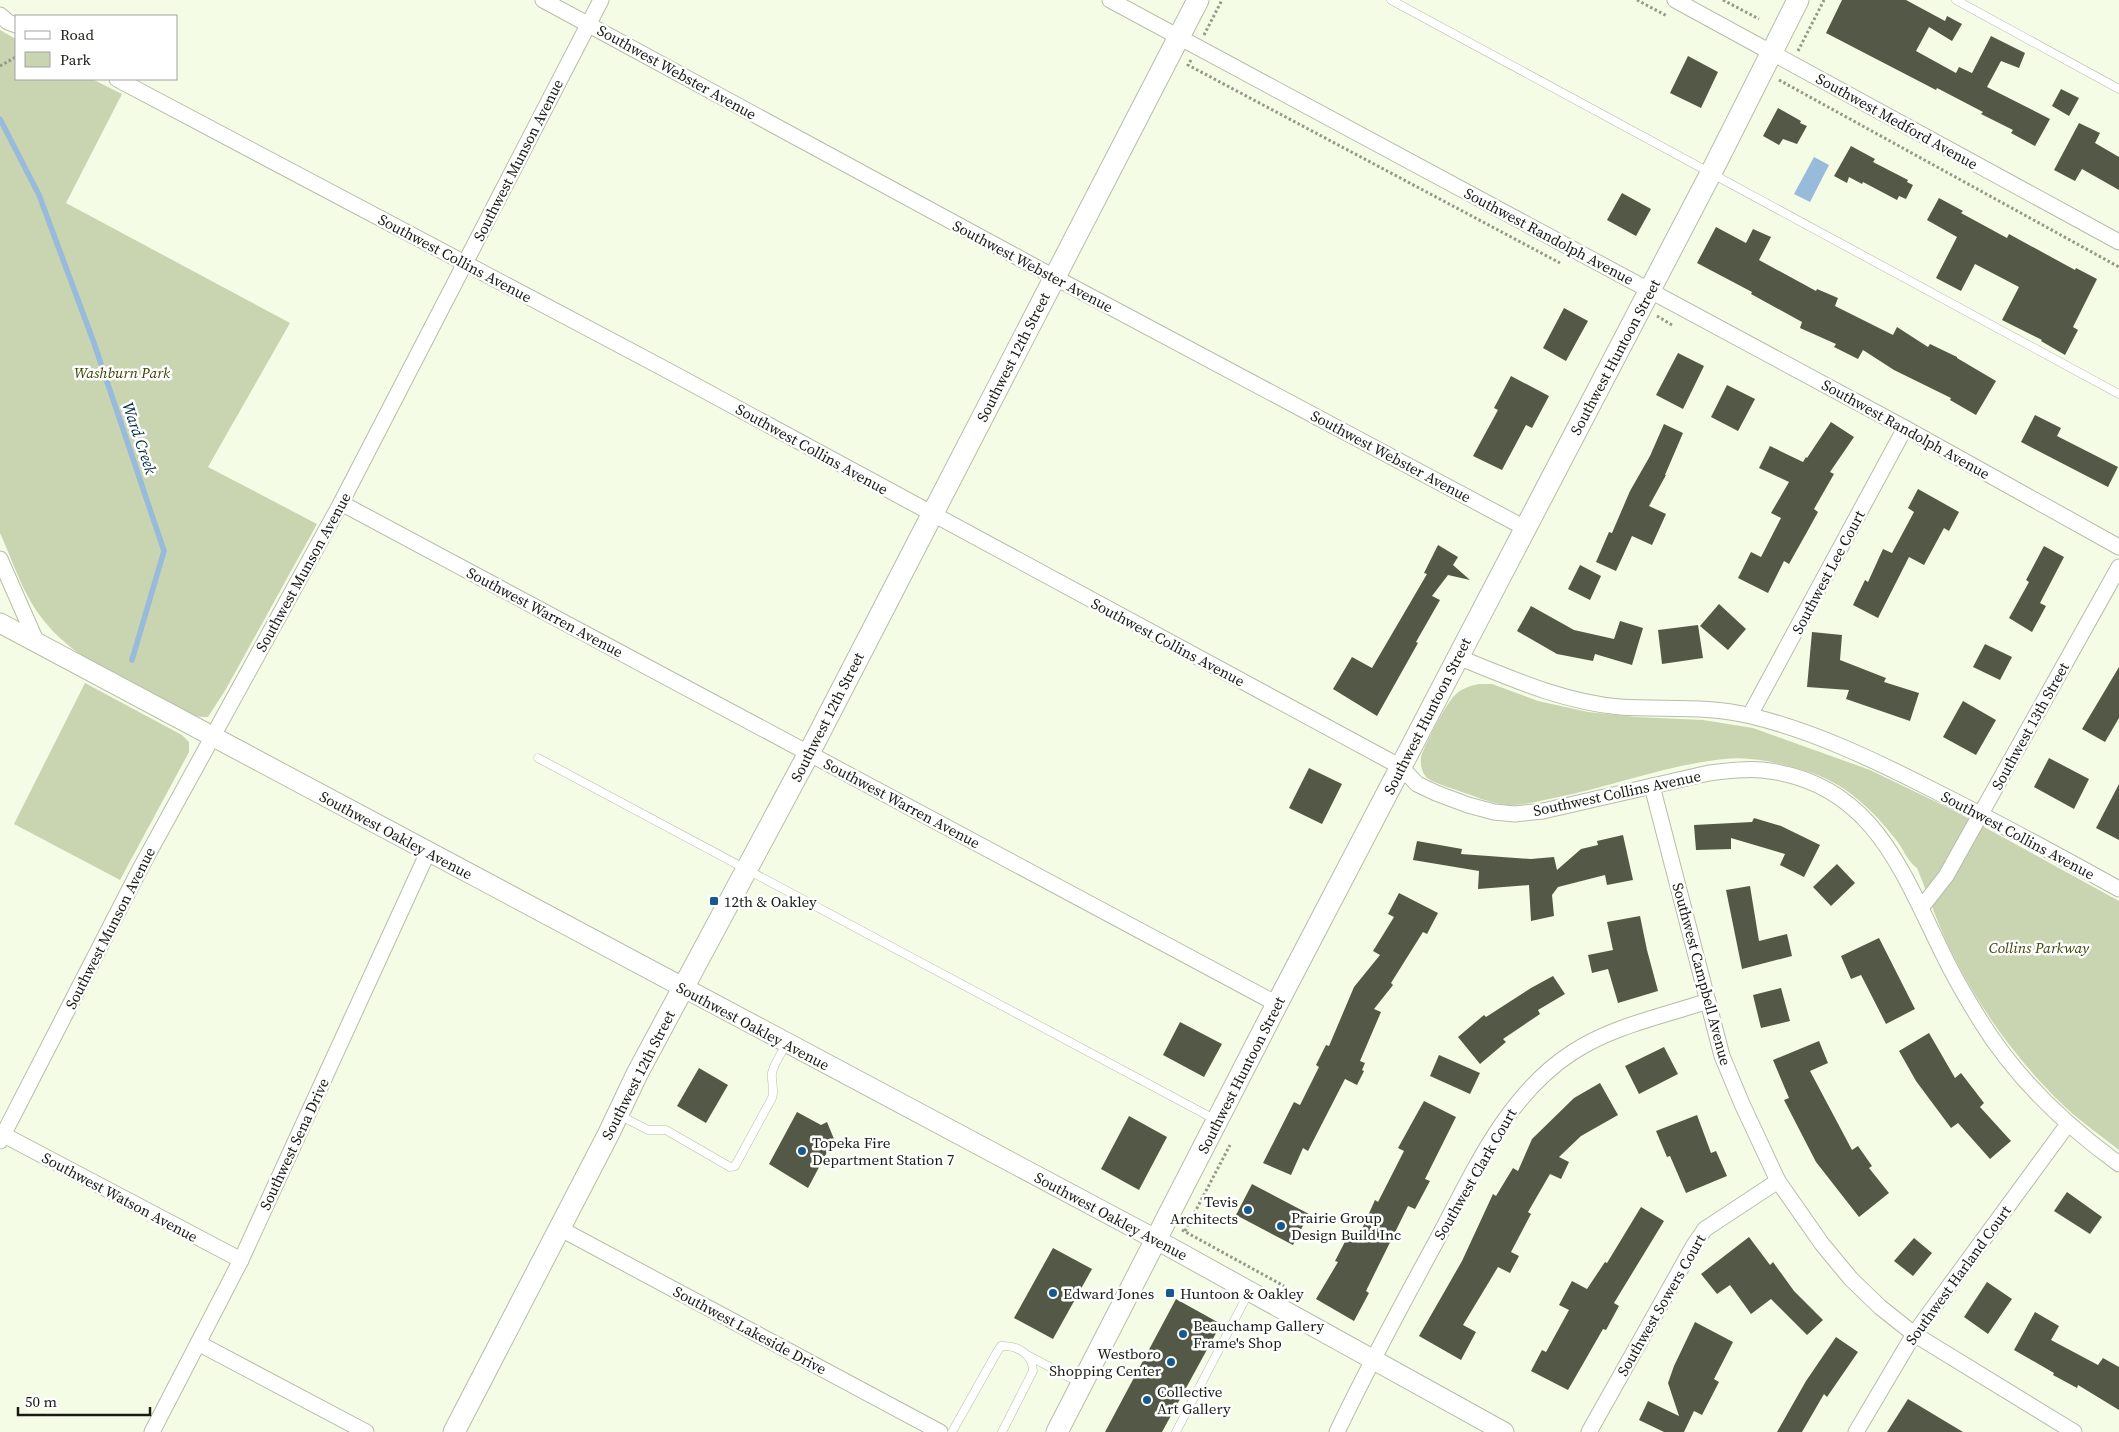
<svg xmlns="http://www.w3.org/2000/svg" width="2119" height="1432" viewBox="0 0 2119 1432" font-family="'Source Serif 4',serif">
  <style>
    .green { fill: #c9d4b1 }
    .water { fill: #98badb }
    .lines { fill: none; stroke-linecap: round; stroke-linejoin: round }
    .stream { stroke: #98badb; stroke-width: 5.5 }
    .building { fill: #535946 }
    .service-casing { stroke: #b7bda8; stroke-width: 9 }
    .minor-casing { stroke: #b7bda8; stroke-width: 17 }
    .tertiary-casing { stroke: #b7bda8; stroke-width: 21 }
    .secondary-casing { stroke: #b7bda8; stroke-width: 23 }
    .path { stroke: #939888; stroke-width: 3; stroke-dasharray: 2.5 2.5; stroke-linecap: butt }
    .service { stroke: #fff; stroke-width: 8 }
    .minor { stroke: #fff; stroke-width: 15 }
    .tertiary { stroke: #fff; stroke-width: 19 }
    .secondary { stroke: #fff; stroke-width: 21 }
    .poi-dot { fill: #15598e; stroke: #fff; stroke-width: 2 }
    .labels { text-anchor: middle; dominant-baseline: central; stroke-width: 5; stroke-linejoin: round; paint-order: stroke }
    .street-label { font-size: 15px; fill: #191c14; stroke: #fff }
    .park-label { font-size: 15px; font-style: italic; fill: #384600; stroke: #fff }
    .poi-label { font-size: 15px; fill: #191c14; stroke: #fff; text-anchor: start }
    .water-label { font-size: 16px; font-style: italic; fill: #022b4a; stroke: #fff }
  </style>
  <rect width="100%" height="100%" fill="#f5fce5"/>
  <g class="green">
    <path d="M0,30L16,39V79H92L122,94L66,203L290,323L208,467L317,524L226,689L208,717H201L192,715C139,687 74,664 38,613C21,589 12,559 0,533Z"/>
    <path d="M85,683L182,735L189,742V752L120,880L14,824Z"/>
    <path d="M1479,684H1492L1538,701L1588,712L1636,717L1703,720L1753,728L1870,770L1955,811L2119,901V1150C2104,1138 2088,1127 2074,1115C2025,1071 1985,1017 1955,959C1940,931 1929,897 1917,868C1907,861 1904,850 1897,841C1873,810 1844,782 1806,771C1780,763 1750,756 1724,759C1666,765 1611,787 1554,798C1539,801 1522,806 1506,805C1490,803 1474,796 1459,791C1449,787 1436,784 1427,778C1422,773 1420,765 1421,757C1424,746 1447,702 1455,695C1462,688 1470,686 1479,684Z"/>
  </g>
  <path class="water" d="M1814,157L1829,165L1810,202L1794,194Z"/>
  <g class="lines">
    <path class="stream" d="M0,119L39,195L94,343L164,551L132,660"/>
  </g>
  <g class="building">
    <path d="M1842,0H1906L1945,21L1947,16L1962,24L1952,41L1929,27L1916,51L1956,73L1959,67L1972,73L1991,36L2025,53L2019,68L2001,61L1987,87L2050,119L2035,146L2011,133L2013,130L1981,114L1983,112L1937,88L1936,90L1826,33Z"/>
    <path d="M1688,56L1718,72L1701,108L1670,93Z"/>
    <path d="M2061,89L2079,98L2069,116L2052,106Z"/>
    <path d="M1778,108L1801,121L1800,123L1807,126L1797,144L1783,139L1779,145L1763,136Z"/>
    <path d="M2079,123L2100,133L2095,143L2119,157V190L2082,169L2075,181L2054,170Z"/>
    <path d="M1851,146L1875,159L1873,162L1908,180L1907,182L1913,185L1906,199L1899,196L1897,200L1863,182L1862,184L1849,177L1847,183L1834,176Z"/>
    <path d="M1622,193L1651,209L1636,236L1607,220Z"/>
    <path d="M1939,198L1963,211L1961,213L2007,238L2009,234L2075,270L2076,268L2097,279L2073,327L2078,330L2065,355L2041,341L2042,340L2002,320L2019,287L1975,264L1961,291L1936,278L1957,237L1927,220Z"/>
    <path d="M1716,227L1746,243L1753,229L1771,237L1759,260L1816,291L1817,289L1838,298L1835,306L1893,335L1897,327L1928,347L1930,344L1957,357V358L1996,381L1976,415L1950,400L1951,398L1894,370L1863,350L1858,359L1834,347L1836,344L1800,328L1802,322L1751,294L1752,292L1697,263Z"/>
    <path d="M1564,308L1588,321L1566,361L1543,348Z"/>
    <path d="M1678,353L1704,366L1683,409L1656,395Z"/>
    <path d="M1511,376L1549,396L1532,428L1526,425L1502,470L1473,456L1498,410L1494,408Z"/>
    <path d="M1727,385L1755,399L1738,431L1711,417Z"/>
    <path d="M2035,415L2061,428L2057,436L2118,467L2108,487L2021,442Z"/>
    <path d="M1831,422L1854,437L1830,472L1834,474L1814,509L1818,512L1807,532L1789,564L1784,561L1768,593L1738,578L1751,552L1761,557L1781,518L1771,513L1789,482L1759,468L1770,446L1803,462L1806,457L1807,458Z"/>
    <path d="M1664,424L1683,433L1665,475H1666L1649,506L1666,514L1652,545L1632,536L1616,571L1596,562L1609,532L1612,533L1630,491L1650,456Z"/>
    <path d="M1918,489L1959,512L1949,531L1944,528L1924,565L1909,557L1878,618L1853,605L1865,580L1868,582L1883,549L1892,553L1914,512L1908,508Z"/>
    <path d="M1438,545L1458,557L1453,565L1470,580L1448,575L1432,596L1440,600L1416,642L1418,643L1377,716L1333,689L1352,657L1372,668L1427,574L1424,573Z"/>
    <path d="M2044,546L2064,557L2040,603L2046,606L2032,632L2009,618L2029,582L2026,580Z"/>
    <path d="M1580,565L1601,576L1590,600L1568,589Z"/>
    <path d="M1719,604L1746,629L1728,650L1700,626Z"/>
    <path d="M1531,606L1574,630L1614,639L1620,621L1643,628L1632,665L1595,654L1593,661L1557,654L1517,631Z"/>
    <path d="M1698,625L1703,658L1662,664L1658,630Z"/>
    <path d="M1812,632L1842,635L1840,660L1886,678L1884,682L1919,693L1910,721L1846,699L1849,690L1807,687Z"/>
    <path d="M1985,644L2012,657L2000,680L1973,667Z"/>
    <path d="M2119,667V718L2105,742L2082,729Z"/>
    <path d="M1963,701L1996,720L1976,755L1943,737Z"/>
    <path d="M2049,758L2089,779L2074,809L2034,787Z"/>
    <path d="M1309,768L1342,784L1322,824L1289,808Z"/>
    <path d="M2119,784V840L2096,828Z"/>
    <path d="M1754,818L1781,826L1820,845L1804,877L1780,865L1785,854L1731,838V849L1696,850L1694,825L1752,822Z"/>
    <path d="M1623,835L1633,880L1607,885L1605,875L1558,887L1552,895L1554,916L1531,921L1529,885L1478,889L1479,871L1413,860L1417,841L1462,849L1461,854L1531,859L1554,857L1557,870L1581,849L1598,845L1597,841Z"/>
    <path d="M1837,864L1855,883L1831,906L1813,887Z"/>
    <path d="M1750,886L1759,941L1787,934L1792,956L1742,969L1726,890Z"/>
    <path d="M1399,893L1438,913L1427,934L1423,932L1391,983L1393,985L1374,1009L1381,1012L1360,1061L1365,1063L1362,1070L1364,1071L1357,1085L1345,1079L1308,1151L1303,1148L1291,1175L1263,1163L1294,1102L1300,1105L1319,1067L1316,1065L1326,1045L1329,1046L1354,987L1380,955L1373,951L1394,917L1388,914Z"/>
    <path d="M1640,916L1647,950L1658,991L1618,1003L1608,969L1592,973L1588,955L1613,950L1607,922Z"/>
    <path d="M1879,938L1915,1009L1886,1024L1861,975L1851,979L1841,956Z"/>
    <path d="M1553,976L1565,994L1538,1010L1540,1014L1503,1039L1506,1042L1480,1064L1458,1037L1484,1015L1486,1017L1531,988Z"/>
    <path d="M1781,988L1790,1021L1761,1028L1753,995Z"/>
    <path d="M1180,1022L1222,1044L1204,1077L1163,1055Z"/>
    <path d="M1929,1033L1955,1078L1961,1073L1984,1103L1980,1107L2011,1141L1990,1159L1958,1123L1951,1128L1916,1081L1899,1051Z"/>
    <path d="M1819,1041L1828,1063L1810,1071L1852,1150L1858,1146L1872,1166L1869,1168L1889,1193L1859,1217L1816,1162L1784,1100L1789,1098L1773,1060Z"/>
    <path d="M1664,1047L1678,1074L1639,1094L1625,1066Z"/>
    <path d="M1439,1055L1480,1073L1470,1094L1430,1076Z"/>
    <path d="M699,1068L728,1085L706,1123L677,1106Z"/>
    <path d="M1600,1083L1618,1115L1581,1136L1559,1157L1569,1162L1561,1179L1550,1174L1528,1212L1531,1214L1511,1252L1519,1256L1510,1273L1498,1267L1463,1325L1476,1332L1461,1360L1419,1336L1462,1261L1493,1194L1496,1196L1513,1168L1518,1171L1532,1139L1574,1098Z"/>
    <path d="M1424,1101L1456,1117L1425,1179L1430,1181L1415,1209L1408,1206L1366,1291L1369,1293L1354,1321L1316,1299L1338,1262L1335,1261L1349,1234L1358,1238L1375,1200L1378,1202L1404,1151L1398,1148Z"/>
    <path d="M797,1112L821,1125L827,1122L834,1139L808,1188L769,1164Z"/>
    <path d="M1697,1115L1711,1153L1716,1151L1727,1176L1686,1193L1670,1156L1667,1157L1656,1131Z"/>
    <path d="M1129,1116L1167,1137L1139,1190L1101,1169Z"/>
    <path d="M1252,1184L1309,1214L1293,1245L1236,1215Z"/>
    <path d="M2067,1192L2102,1217L2090,1234L2054,1211Z"/>
    <path d="M1641,1207L1664,1221L1614,1303L1619,1306L1606,1330L1603,1329L1568,1390L1531,1371L1542,1350L1546,1352L1569,1310L1559,1305L1572,1281L1587,1289L1605,1262L1607,1263Z"/>
    <path d="M1749,1237L1770,1265L1773,1262L1794,1291L1823,1320L1807,1335L1771,1299L1751,1314L1730,1285L1717,1294L1701,1274Z"/>
    <path d="M1914,1238L1932,1253L1913,1276L1894,1261Z"/>
    <path d="M1053,1248L1092,1269L1053,1339L1014,1318Z"/>
    <path d="M1987,1282L2012,1299L1988,1334L1964,1317Z"/>
    <path d="M1176,1299L1221,1324L1162,1432H1105Z"/>
    <path d="M2035,1312L2059,1326L2051,1340L2098,1365L2103,1358L2119,1367V1410L2078,1385L2077,1388L2053,1375L2054,1373L2014,1350Z"/>
    <path d="M1695,1322L1733,1342L1714,1379L1719,1382L1702,1415L1694,1411L1684,1432H1664L1639,1420L1648,1401L1679,1416L1668,1383L1674,1366Z"/>
    <path d="M1836,1337L1858,1352L1827,1397L1824,1394L1802,1432H1777L1806,1381Z"/>
    <path d="M1908,1399L1963,1432H1887Z"/>
  </g>
  <g class="lines">
    <g class="service-casing">
      <g id="service">
        <path d="M1391,0L2119,394"/>
        <path d="M1956,0L2119,89"/>
        <path d="M538,758L1216,1120"/>
        <path d="M619,1115L648,1130H666L730,1167L735,1166L772,1098C775,1090 771,1082 772,1073C774,1063 782,1053 786,1044"/>
        <path d="M1029,1356L1080,1383"/>
        <path d="M952,1432L997,1352L1001,1346C1017,1345 1033,1354 1033,1371L1002,1432"/>
        <path d="M1176,1432L1249,1292"/>
      </g>
    </g>
    <g class="minor-casing">
      <g id="minor">
        <path d="M543,0L1054,277L1525,528"/>
        <path d="M1110,0L1905,428L2119,547"/>
        <path d="M1675,0L2119,242"/>
        <path d="M0,15L8,22L16,25"/>
        <path d="M117,79L663,368L1401,767L1417,784L1436,793L1468,805L1494,812L1515,814L1543,811L1709,773C1727,771 1745,768 1762,770C1871,781 1901,869 1943,954C1954,977 1967,999 1980,1020C2015,1077 2065,1125 2119,1164"/>
        <path d="M341,503L1277,1004"/>
        <path d="M0,559L37,643"/>
        <path d="M1458,657C1510,678 1563,702 1620,707C1663,710 1708,705 1751,716C1813,731 1872,759 1929,788C1993,820 2056,854 2119,889"/>
        <path d="M1750,715L1905,428"/>
        <path d="M1652,786L1722,1056L1742,1104L1778,1181L1822,1244L1851,1279L1880,1307L1914,1334L2074,1432"/>
        <path d="M1921,908L1946,876L2119,567"/>
        <path d="M0,1133L241,1260"/>
        <path d="M0,1141L141,867L341,503L601,0"/>
        <path d="M559,1228L940,1432"/>
        <path d="M198,1343L366,1432"/>
        <path d="M152,1432L241,1260L428,852"/>
        <path d="M1337,1432C1368,1367 1402,1304 1437,1240C1473,1173 1506,1095 1573,1052C1613,1026 1663,1016 1708,1001"/>
        <path d="M1589,1432L1694,1245L1705,1229L1778,1181"/>
        <path d="M1856,1432L1914,1334L2068,1124"/>
      </g>
    </g>
    <g class="tertiary-casing">
      <path id="tertiary" d="M0,623L1157,1240L1504,1432"/>
    </g>
    <g class="secondary-casing">
      <g id="secondary">
        <path d="M454,1432L609,1133L637,1074L809,753L1198,0"/>
        <path d="M1057,1432L1277,1004L1711,173L1798,0"/>
      </g>
    </g>
    <g class="path">
      <path d="M1637,0L1667,16"/>
      <path d="M1723,0L1759,19"/>
      <path d="M1204,35L1222,0"/>
      <path d="M1798,51L1824,0"/>
      <path d="M1191,60L1188,65L1560,263"/>
      <path d="M0,66L16,57"/>
      <path d="M1779,80L2119,267"/>
      <path d="M1657,316L1672,325"/>
      <path d="M1182,1230L1284,1286"/>
      <path d="M1185,1231L1230,1145"/>
    </g>
    <use href="#service" class="service"/>
    <use href="#minor" class="minor"/>
    <use href="#tertiary" class="tertiary"/>
    <use href="#secondary" class="secondary"/>
  </g>
  <g class="poi-dot">
    <rect x="709" y="896" width="10" height="10" rx="2.5"/>
    <circle cx="802" cy="1151" r="5"/>
    <circle cx="1248" cy="1210" r="5"/>
    <circle cx="1281" cy="1226" r="5"/>
    <circle cx="1053" cy="1293" r="5"/>
    <rect x="1165" y="1288" width="10" height="10" rx="2.5"/>
    <circle cx="1183" cy="1334" r="5"/>
    <circle cx="1171" cy="1362" r="5"/>
    <circle cx="1147" cy="1400" r="5"/>
  </g>
  <g class="labels">
    <g class="street-label">
      <text transform="translate(677 72) rotate(29)">Southwest Webster Avenue</text>
      <text transform="translate(1897 121) rotate(29)">Southwest Medford Avenue</text>
      <text transform="translate(518 160) rotate(-63)">Southwest Munson Avenue</text>
      <text transform="translate(1549 236) rotate(28)">Southwest Randolph Avenue</text>
      <text transform="translate(455 258) rotate(28)">Southwest Collins Avenue</text>
      <text transform="translate(1033 266) rotate(28)">Southwest Webster Avenue</text>
      <text transform="translate(1013 357) rotate(-63)">Southwest 12th Street</text>
      <text transform="translate(1615 357) rotate(-62)">Southwest Huntoon Street</text>
      <text transform="translate(1906 429) rotate(29)">Southwest Randolph Avenue</text>
      <text transform="translate(812 449) rotate(29)">Southwest Collins Avenue</text>
      <text transform="translate(1391 456) rotate(28)">Southwest Webster Avenue</text>
      <text transform="translate(303 572) rotate(-61)">Southwest Munson Avenue</text>
      <text transform="translate(1828 572) rotate(-62)">Southwest Lee Court</text>
      <text transform="translate(545 612) rotate(28)">Southwest Warren Avenue</text>
      <text transform="translate(1168 642) rotate(28)">Southwest Collins Avenue</text>
      <text transform="translate(1427 716) rotate(-63)">Southwest Huntoon Street</text>
      <text transform="translate(827 717) rotate(-63)">Southwest 12th Street</text>
      <text transform="translate(2030 726) rotate(-61)">Southwest 13th Street</text>
      <text transform="translate(1617 793) rotate(-12)">Southwest Collins Avenue</text>
      <text transform="translate(902 803) rotate(28)">Southwest Warren Avenue</text>
      <text transform="translate(396 835) rotate(28)">Southwest Oakley Avenue</text>
      <text transform="translate(2018 835) rotate(28)">Southwest Collins Avenue</text>
      <text transform="translate(110 928) rotate(-63)">Southwest Munson Avenue</text>
      <text transform="translate(1702 974) rotate(75)">Southwest Campbell Avenue</text>
      <text transform="translate(753 1026) rotate(28)">Southwest Oakley Avenue</text>
      <text transform="translate(638 1075) rotate(-63)">Southwest 12th Street</text>
      <text transform="translate(1241 1075) rotate(-63)">Southwest Huntoon Street</text>
      <text transform="translate(294 1144) rotate(-65)">Southwest Sena Drive</text>
      <text transform="translate(1475 1174) rotate(-60)">Southwest Clark Court</text>
      <text transform="translate(120 1197) rotate(28)">Southwest Watson Avenue</text>
      <text transform="translate(1111 1216) rotate(28)">Southwest Oakley Avenue</text>
      <text transform="translate(1958 1275) rotate(-54)">Southwest Harland Court</text>
      <text transform="translate(1661 1305) rotate(-60)">Southwest Sowers Court</text>
      <text transform="translate(750 1330) rotate(28)">Southwest Lakeside Drive</text>
    </g>
    <g class="park-label">
      <text x="122" y="372">Washburn Park</text>
      <text x="2039" y="947">Collins Parkway</text>
    </g>
    <g class="poi-label">
      <text x="724" y="901">12th &amp; Oakley</text>
      <text x="812" y="1142">Topeka Fire<tspan x="812" dy="17">Department Station 7</tspan></text>
      <text x="1238" y="1201" text-anchor="end">Tevis<tspan x="1238" dy="17">Architects</tspan></text>
      <text x="1291" y="1217">Prairie Group<tspan x="1291" dy="17">Design Build Inc</tspan></text>
      <text x="1063" y="1293">Edward Jones</text>
      <text x="1180" y="1293">Huntoon &amp; Oakley</text>
      <text x="1193" y="1325">Beauchamp Gallery<tspan x="1193" dy="17">Frame's Shop</tspan></text>
      <text x="1161" y="1353" text-anchor="end">Westboro<tspan x="1161" dy="17">Shopping Center</tspan></text>
      <text x="1157" y="1391">Collective<tspan x="1157" dy="17">Art Gallery</tspan></text>
    </g>
    <g class="water-label">
      <text transform="translate(140 438) rotate(71)">Ward Creek</text>
    </g>
  </g>
  <rect x="15" y="15" width="162" height="65" fill="#ffffff" stroke="#a3a4a1"/>
  <rect x="25" y="31" width="25" height="8" fill="#ffffff" stroke="#a3a4a1"/>
  <text x="60" y="40" font-size="15" fill="#191c14">Road</text>
  <rect x="25" y="52" width="25" height="15" fill="#c9d4b1" stroke="#a3a4a1"/>
  <text x="60" y="65" font-size="15" fill="#191c14">Park</text>
  <path d="M18 1407v8h132v-8" fill="none" stroke="#191c14" stroke-width="2.5"/>
  <text x="25" y="1407" font-size="15" fill="#191c14" stroke="#ffffff" stroke-width="4" paint-order="stroke">50 m</text>
</svg>
